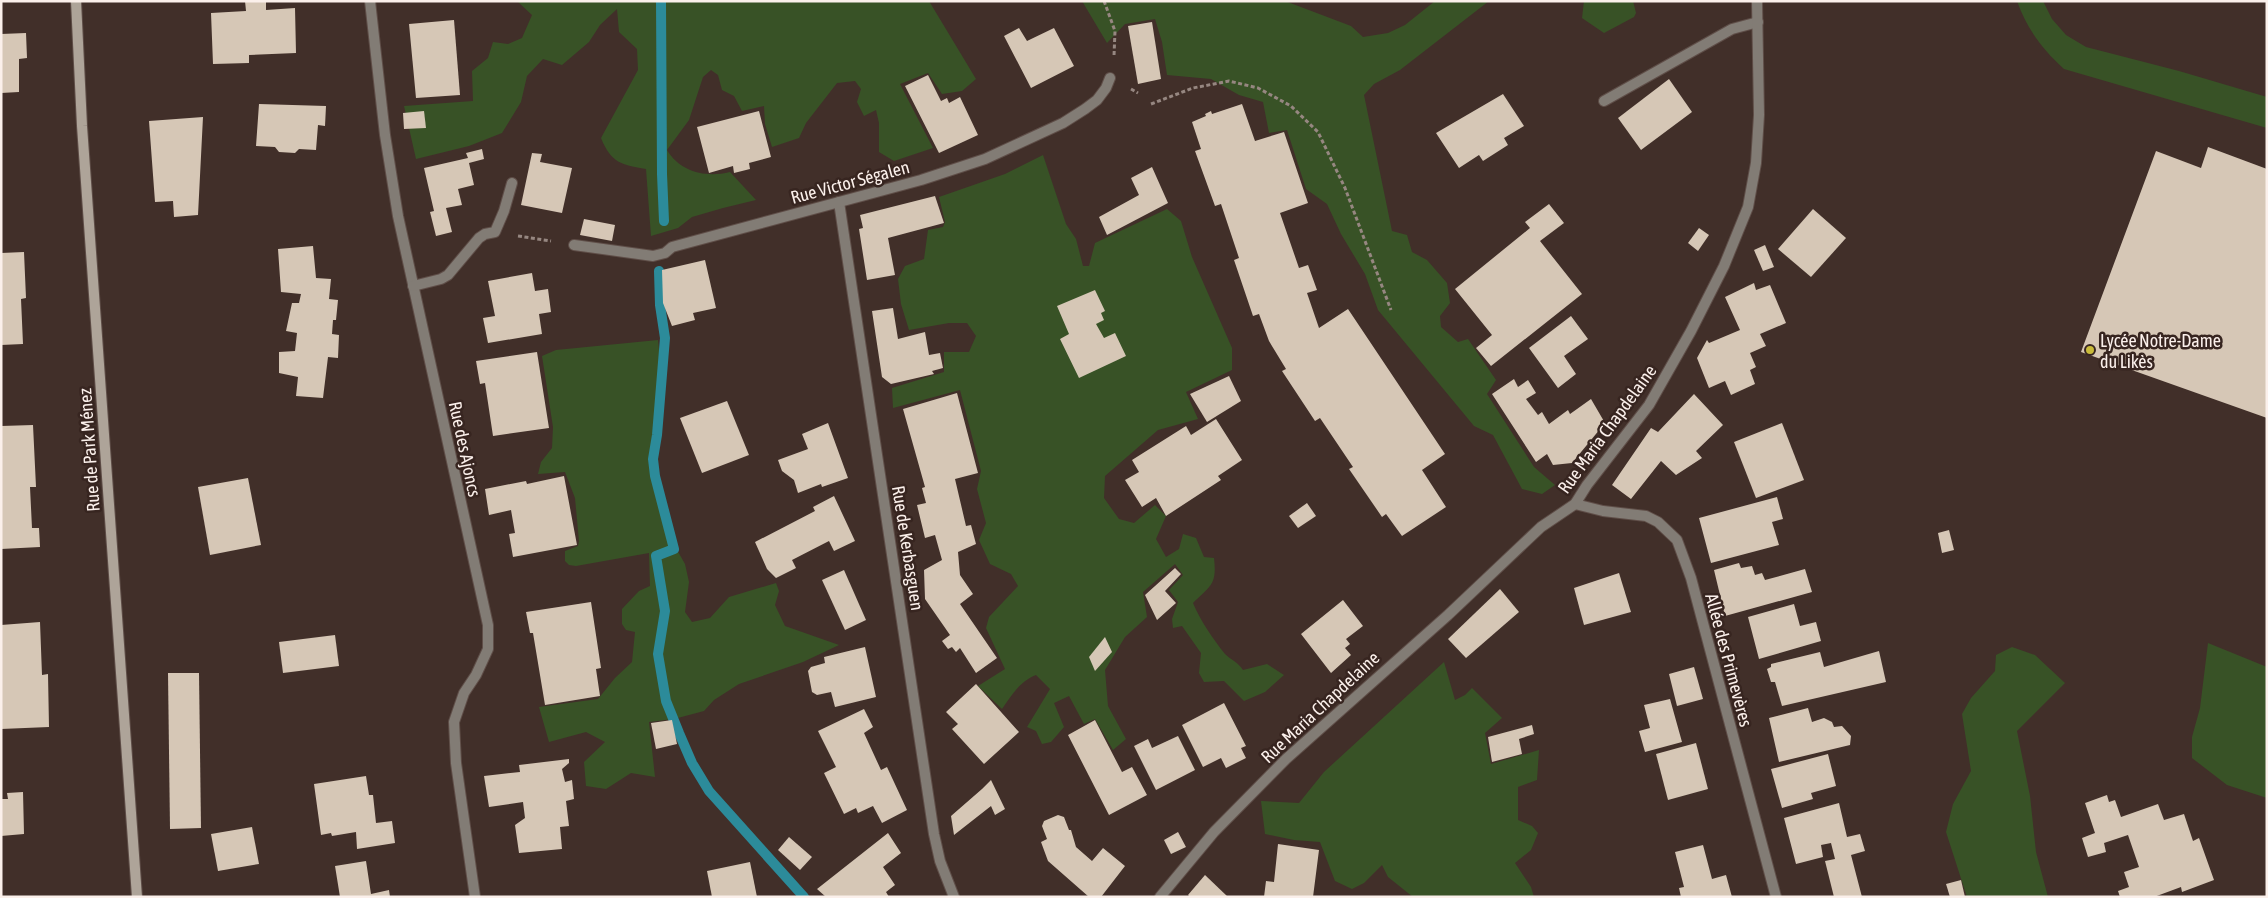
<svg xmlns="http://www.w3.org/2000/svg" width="2268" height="898" viewBox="0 0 2268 898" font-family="'Asap Condensed',sans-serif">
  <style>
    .green { fill: #385226 }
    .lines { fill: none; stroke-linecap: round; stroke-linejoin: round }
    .stream { stroke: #2c8b9a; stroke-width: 10 }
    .building { fill: #d6c7b6 }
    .lane-casing { stroke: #5f4e48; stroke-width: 12 }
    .street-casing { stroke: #5f4e48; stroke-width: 12 }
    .secondary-casing { stroke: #5f4e48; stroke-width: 12 }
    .path { stroke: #968781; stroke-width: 3; stroke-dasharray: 4 2.5; stroke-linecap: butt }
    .lane { stroke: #827c75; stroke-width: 10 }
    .street { stroke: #827c75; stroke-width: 10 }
    .secondary { stroke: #aea499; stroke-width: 10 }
    .poi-dot { fill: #c9bb3a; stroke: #372520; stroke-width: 2 }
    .labels { text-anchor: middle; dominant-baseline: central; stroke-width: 5; stroke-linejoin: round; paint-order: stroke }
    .street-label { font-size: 18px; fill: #fbf0eb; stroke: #372520 }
    .poi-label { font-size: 18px; fill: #fbf0eb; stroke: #372520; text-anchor: start }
  </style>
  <rect width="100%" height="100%" fill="#412f29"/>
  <g class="green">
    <path d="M517,1H929L976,79L962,91L942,94L928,73L900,84L933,148L894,161L879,152V123L876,110L864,116L857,102L861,89L855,81L837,83L806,123L799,138L772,147L765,124L764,106L742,111L734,96L722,90L718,75L711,70L703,77L689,120L667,150C680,172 706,178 730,172L756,200L723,208L692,217L678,228L651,236L646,169C622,165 611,163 601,138L638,70L637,49L619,32L617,9L600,25L589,42L562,65L543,59L527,76L521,102L502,133L469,146L416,159L404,106L473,101L472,71L488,58L493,42L508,44L522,38L532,15Z"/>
    <path d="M1082,1H1285L1351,26L1363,37L1388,33L1405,25L1435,1H1489L1400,70L1374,84L1364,95L1392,231L1407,235L1412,252L1427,260L1447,283L1450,303L1440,316L1441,327L1458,342L1468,339L1496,380L1487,394L1534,467L1555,485L1542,494L1522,489L1493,435L1474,426L1378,310L1365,274L1341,234L1327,204L1306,189L1287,130L1269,133L1263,102L1239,95L1211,79L1167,75L1162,42L1155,19L1125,24L1107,43Z"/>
    <path d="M1584,1H1633L1636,13L1634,17L1604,33L1582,18Z"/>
    <path d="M2017,1H2043L2052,19L2066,35L2086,47L2179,71L2267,97V128L2064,69C2042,49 2027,29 2017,1Z"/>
    <path d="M1043,155L1066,224L1076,239L1083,266H1089L1095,243L1167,209L1181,221L1192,257L1232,348V370L1186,392L1198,419L1158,430L1105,476L1104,498L1119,519L1134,523L1155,505L1166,516L1156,539L1166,557L1179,549L1183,534L1196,538L1204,557L1214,558C1217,585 1211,585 1193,603C1200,620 1213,639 1225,654C1231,660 1238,662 1243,670L1267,664L1284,675L1265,692L1244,701L1224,681L1204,682L1199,673L1201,653L1182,626L1173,628L1172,619L1178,602L1169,590L1183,575L1175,564L1143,592L1147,617L1125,637L1105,670L1108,706L1126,739L1113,750L1095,719L1084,724L1069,696L1054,703L1064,727L1051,742L1042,744L1036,731L1027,727L1050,689L1036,675C1020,681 1012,695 1002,709L978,686L1005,669L986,628L989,617L1018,586L1011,574L990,564L979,540L986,523L977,489L981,471L960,390L893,408L892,388L944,372V352H969L976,336L967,323H949L909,330L901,304L898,279L905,266L924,259L928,230L943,227L945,222L939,197L1005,174Z"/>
    <path d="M658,340L660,359L656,420L649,464L668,534L685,564L689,582L685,612L692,622L710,618L729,597L776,583L779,591L775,605L785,626L839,645L803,662L739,684L714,700L704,711L674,719L649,722L655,777L631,773L606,789L586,786L584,762L605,742L586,732L549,742L539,707L598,699L615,678L632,662L635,632L626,630L622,624V609L639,591L650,586L649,553L576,566L569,565L565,561V551L578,546L579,541L575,498L565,472L538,474L541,462L552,448L553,427L542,356L556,350Z"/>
    <path d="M2208,643L2267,667V798L2227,785L2192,758V737L2200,708Z"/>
    <path d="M2012,647L2035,655L2065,683L2017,731L2030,796L2036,852L2048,897H1967L1946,832L1953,804L1971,771L1962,714L1971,698L1995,671L1996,655Z"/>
    <path d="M1444,662L1455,700L1465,695L1472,688L1502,718L1485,733L1491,764L1539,750L1537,780L1518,787V820L1532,826L1538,833L1531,850L1515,863L1531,887L1534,897H1413L1388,877L1382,865L1364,883L1352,889L1335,881L1320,842L1294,840L1265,834L1261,801L1299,803L1324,772Z"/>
  </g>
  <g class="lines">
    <g class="stream">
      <path d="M661,1L662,174L664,221"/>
      <path d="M659,271L660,305L665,338L657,435L653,459L655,476L674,549L656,556L665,611L658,654L666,701L679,733L692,763L709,791L804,897"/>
    </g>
  </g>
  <g class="building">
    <path d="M245,1H266V10L295,8L296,53L249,55V63L213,64L211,13L246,11Z"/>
    <path d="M454,20L460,95L416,98L409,24Z"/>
    <path d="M1152,22L1161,79L1138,84L1128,26Z"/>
    <path d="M1019,28L1027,41L1054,28L1074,66L1031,88L1004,36Z"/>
    <path d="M26,33L27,58L19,59V92L1,93V34Z"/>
    <path d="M928,75L941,101L947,98L949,103L960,97L978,135L939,153L905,86Z"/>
    <path d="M1669,79L1692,112L1641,150L1618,118Z"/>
    <path d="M1503,94L1524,126L1504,138L1508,145L1483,161L1479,155L1459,168L1436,133Z"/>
    <path d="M259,104L326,106L325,126L318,125L316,150L299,149L295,153L279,152L275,147L256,146Z"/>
    <path d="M1242,104L1255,141L1284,132L1308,203L1280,213L1299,268L1308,265L1317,290L1307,293L1319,328L1348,309L1445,454L1422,470L1446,507L1402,536L1386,514L1382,517L1349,469L1353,467L1320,418L1315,421L1282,371L1286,369L1269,341L1259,314L1253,316L1234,260L1239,258L1221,204L1215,206L1195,151L1201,149L1192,122L1206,116L1205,114L1211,111L1212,114Z"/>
    <path d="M424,111L426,128L404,129L403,113Z"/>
    <path d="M759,111L771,157L749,163L750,169L734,173L733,166L709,173L697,127Z"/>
    <path d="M203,117L198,215L174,217L173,201L155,202L149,121Z"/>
    <path d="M2208,147L2267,169V418L2081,352L2156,151L2201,168Z"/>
    <path d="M482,149L484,159L469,163L474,185L458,189L462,205L446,208L452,232L436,236L430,212L434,211L424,168L468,158L466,153Z"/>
    <path d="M532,153L542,154L540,162L572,168L562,213L521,205Z"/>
    <path d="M1152,167L1168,203L1107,235L1099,217L1139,195L1131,178Z"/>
    <path d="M935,196L944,223L888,238L895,275L867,280L859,229L863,228L860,215Z"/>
    <path d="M1549,204L1564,223L1540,241L1582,294L1491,366L1476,348L1492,335L1455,289L1530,228L1525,222Z"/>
    <path d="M1813,209L1846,238L1811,277L1778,249Z"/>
    <path d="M584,219L615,225L612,241L580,235Z"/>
    <path d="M1699,228L1709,235L1698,251L1688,243Z"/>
    <path d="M1765,245L1774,267L1763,271L1754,250Z"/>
    <path d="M313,246L316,278L331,279L329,299L338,300L336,320H333L332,334L339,335L338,358L328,357L323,398L296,396L298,377L279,373V352L295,351L297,333L286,331L292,303H299L301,294L281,292L278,249Z"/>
    <path d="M24,252L26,298L21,299L23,344L1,345V253Z"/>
    <path d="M705,260L716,308L693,313L695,320L672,326L663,303L662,270Z"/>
    <path d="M532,273L535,291L548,289L551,312L539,314L542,334L488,343L483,318L495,316L488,281Z"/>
    <path d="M1754,283L1756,290L1770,285L1786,323L1760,334L1766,346L1750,353L1756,367L1750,370L1755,384L1731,395L1725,381L1709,388L1697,358L1707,340L1709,343L1740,330L1725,297Z"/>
    <path d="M1095,290L1105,311L1101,313L1104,320L1096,324L1104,338L1115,333L1126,356L1079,378L1060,339L1069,334L1057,306Z"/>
    <path d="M893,308L898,339L925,332L929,355L940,353L943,368L932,371L934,374L891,384L882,377L872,311Z"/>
    <path d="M1571,316L1588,339L1564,356L1576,374L1558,388L1529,348Z"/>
    <path d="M537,352L549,428L493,436L485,383L480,384L476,361Z"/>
    <path d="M1229,376L1241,401L1207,422L1190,394Z"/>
    <path d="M1514,379L1518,387L1528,380L1536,393L1526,399L1538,415L1542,412L1549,424L1568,410L1570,414L1591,399L1605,423L1572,463L1553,465L1547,454L1536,462L1492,394Z"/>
    <path d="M957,393L978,473L955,479L966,526L971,525L976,544L958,552L960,575L973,594L960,604L997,658L976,673L960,648L956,652L952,647L948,649L942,641L950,635L925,599L924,570L942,560L935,535L925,538L917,505L926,503L922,488L925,487L903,409Z"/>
    <path d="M1694,394L1723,425L1696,451L1702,458L1676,475L1661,461L1631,499L1612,485L1651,428L1658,432Z"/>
    <path d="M727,401L749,455L702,473L680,418Z"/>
    <path d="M1216,419L1242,460L1218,476L1221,480L1166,516L1156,498L1142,507L1125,480L1139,472L1132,460L1186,426L1191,435Z"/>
    <path d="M828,423L848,478L822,487L821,484L798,493L794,480L782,471L778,460L808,449L802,434Z"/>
    <path d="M1782,423L1804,480L1756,498L1734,442Z"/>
    <path d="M33,425L36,487H30L32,528H39L40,547L1,549V426Z"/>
    <path d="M564,476L577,545L513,557L509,534L515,533L511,510L489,515L485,489L526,481L527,484Z"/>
    <path d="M248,478L261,545L210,555L198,487Z"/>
    <path d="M834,496L855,541L834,551L829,541L792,560L796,568L776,578L767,569L755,542L815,511L813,507Z"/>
    <path d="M1777,497L1783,519L1772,522L1779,545L1711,563L1699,518Z"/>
    <path d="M1307,503L1316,516L1298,528L1289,516Z"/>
    <path d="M1949,530L1954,550L1942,553L1938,533Z"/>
    <path d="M1739,563L1741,568L1752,566L1755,575L1762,573L1765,580L1805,569L1812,592L1725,616L1714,570Z"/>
    <path d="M1175,568L1181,574L1165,591L1176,603L1157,620L1145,595Z"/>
    <path d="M844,570L866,620L845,630L822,580Z"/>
    <path d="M1619,573L1631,612L1584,625L1574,588Z"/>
    <path d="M1500,589L1519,612L1466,658L1448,639Z"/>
    <path d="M1343,600L1363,626L1346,639L1350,644L1345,648L1351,655L1331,673L1301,634Z"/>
    <path d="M591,602L601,668L596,669L600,696L545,705L533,633H530L526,612Z"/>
    <path d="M1794,604L1800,626L1816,622L1821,641L1759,659L1748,617Z"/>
    <path d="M40,622L42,675L48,674L49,727L1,729V625Z"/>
    <path d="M335,635L339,666L283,673L279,642Z"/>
    <path d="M1105,637L1112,652L1095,671L1089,657Z"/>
    <path d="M865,647L876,697L835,707L831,692L817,695L812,692L808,671L811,667L825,663L824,657Z"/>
    <path d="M1879,651L1886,682L1782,706L1775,682H1771L1767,669L1771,667V664L1820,652L1824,667Z"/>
    <path d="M1694,667L1703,699L1677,706L1669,674Z"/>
    <path d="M168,673H199L201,828L170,829Z"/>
    <path d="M976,684L1019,732L984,764L952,729L958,724L946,712Z"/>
    <path d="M1670,699L1682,742L1645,752L1639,731L1650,728L1644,705Z"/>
    <path d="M1224,703L1246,746L1241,748L1246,758L1226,768L1221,758L1203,767L1182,725Z"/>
    <path d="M1808,708L1812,722L1824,718L1832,722L1834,727L1842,726L1851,736L1850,745L1779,762L1769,718Z"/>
    <path d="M864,709L873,727L864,733L881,770L887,767L907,810L882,823L873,806L858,813L856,808L844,814L824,773L836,767L818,731Z"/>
    <path d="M672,720L677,744L656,749L651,723Z"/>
    <path d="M1095,720L1122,772L1132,767L1147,795L1109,815L1068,735Z"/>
    <path d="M1532,725L1534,734L1519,739L1522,754L1492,762L1488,737Z"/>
    <path d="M1178,736L1195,770L1156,790L1134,746L1148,739L1152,748Z"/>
    <path d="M1696,743L1708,789L1668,800L1656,754Z"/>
    <path d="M1828,754L1836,786L1811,793L1813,799L1782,808L1771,769Z"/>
    <path d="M569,759V763L562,769L565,782L572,780L574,799L566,801L569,826L560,827L562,849L519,853L515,825L525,818L523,802L489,807L484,776L520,772L519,765Z"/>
    <path d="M366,776L369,795H373L376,823L392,821L395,843L357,849L356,832L332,836L331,833L321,835L314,784Z"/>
    <path d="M991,780L1005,809L995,815L991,806L954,835L951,816L982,789Z"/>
    <path d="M23,792L24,834L1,836V799H8L7,793Z"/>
    <path d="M2107,795L2109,802L2115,800L2121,817L2158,804L2164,820L2184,814L2193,841L2199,838L2214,880L2182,892L2181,887L2154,897H2120L2118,891L2129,887L2124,872L2139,867L2128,835L2104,843L2106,852L2088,857L2082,838L2095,833L2085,803Z"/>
    <path d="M1839,803L1847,837L1860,834L1865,851L1851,855L1862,897H1834L1825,861L1835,859L1831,843L1821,845L1823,857L1796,864L1784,818Z"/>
    <path d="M1058,815L1064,817L1069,830H1071L1076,847L1092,861L1103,848L1125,866L1101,897H1089L1048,861L1041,842L1047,839L1042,826L1044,821Z"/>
    <path d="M252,827L259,864L218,871L211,834Z"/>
    <path d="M1178,832L1186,847L1171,854L1164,840Z"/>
    <path d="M888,833L901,853L883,867L895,885L886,892L889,897H826L817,889Z"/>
    <path d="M789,837L812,857L800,870L778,850Z"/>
    <path d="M1278,844L1319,850L1313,897H1264L1266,881L1274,882Z"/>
    <path d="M1703,845L1712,879L1726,875L1732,897H1681L1679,888L1684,887L1675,852Z"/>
    <path d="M366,861L371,894L389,890L390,897H340L335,866Z"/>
    <path d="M750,862L757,897H712L707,871Z"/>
    <path d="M1205,875L1228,897H1190L1188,895Z"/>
    <path d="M1961,880L1965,897H1950L1946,884Z"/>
  </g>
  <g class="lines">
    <g class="lane-casing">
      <path id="lane" d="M1604,101L1732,29L1758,22"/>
    </g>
    <g class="street-casing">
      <g id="street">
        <path d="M370,1L385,135L398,216L488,625V649L476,675L464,693L454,722L456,763L475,897"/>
        <path d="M839,202L934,834L940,861L954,897"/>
        <path d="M574,245L653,256L665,253L672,247L921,180L985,159L1063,123L1085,109L1097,100L1106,88L1110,78"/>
        <path d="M413,286L441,279L448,275L479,238L485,234L495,232L504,211L512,183"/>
        <path d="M1575,504L1603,511L1646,516L1658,522L1677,540L1691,578L1776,897"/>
        <path d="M1160,897L1214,832L1286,759L1448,615L1541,527L1575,504L1587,485L1649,405L1691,331L1724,266L1748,207L1756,163L1759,115L1757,1"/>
      </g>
    </g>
    <g class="secondary-casing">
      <path id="secondary" d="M76,1L82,126L137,897"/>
    </g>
    <g class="path">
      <path d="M1104,1L1115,31L1114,56"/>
      <path d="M1131,89L1138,93"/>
      <path d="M1151,104L1193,88L1229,81L1258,88L1291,106L1318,132L1345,188L1391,310"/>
      <path d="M518,236L551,241"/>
    </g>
    <use href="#lane" class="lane"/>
    <use href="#street" class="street"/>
    <use href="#secondary" class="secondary"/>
  </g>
  <circle class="poi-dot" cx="2090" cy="350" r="5"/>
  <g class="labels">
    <g class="street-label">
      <text transform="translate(850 182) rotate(-15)">Rue Victor Ségalen</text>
      <text transform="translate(1607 429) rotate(-54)">Rue Maria Chapdelaine</text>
      <text transform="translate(465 449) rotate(78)">Rue des Ajoncs</text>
      <text transform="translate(89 450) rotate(-94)">Rue de Park Ménez</text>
      <text transform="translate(908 548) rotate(81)">Rue de Kerbasguen</text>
      <text transform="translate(1729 660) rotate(75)">Allée des Primevères</text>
      <text transform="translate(1320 707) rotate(-43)">Rue Maria Chapdelaine</text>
    </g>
    <g class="poi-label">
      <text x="2100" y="340">Lycée Notre-Dame<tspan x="2100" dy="21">du Likès</tspan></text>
    </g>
  </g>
  <rect width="2268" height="898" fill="none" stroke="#fbf0eb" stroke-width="5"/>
</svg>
